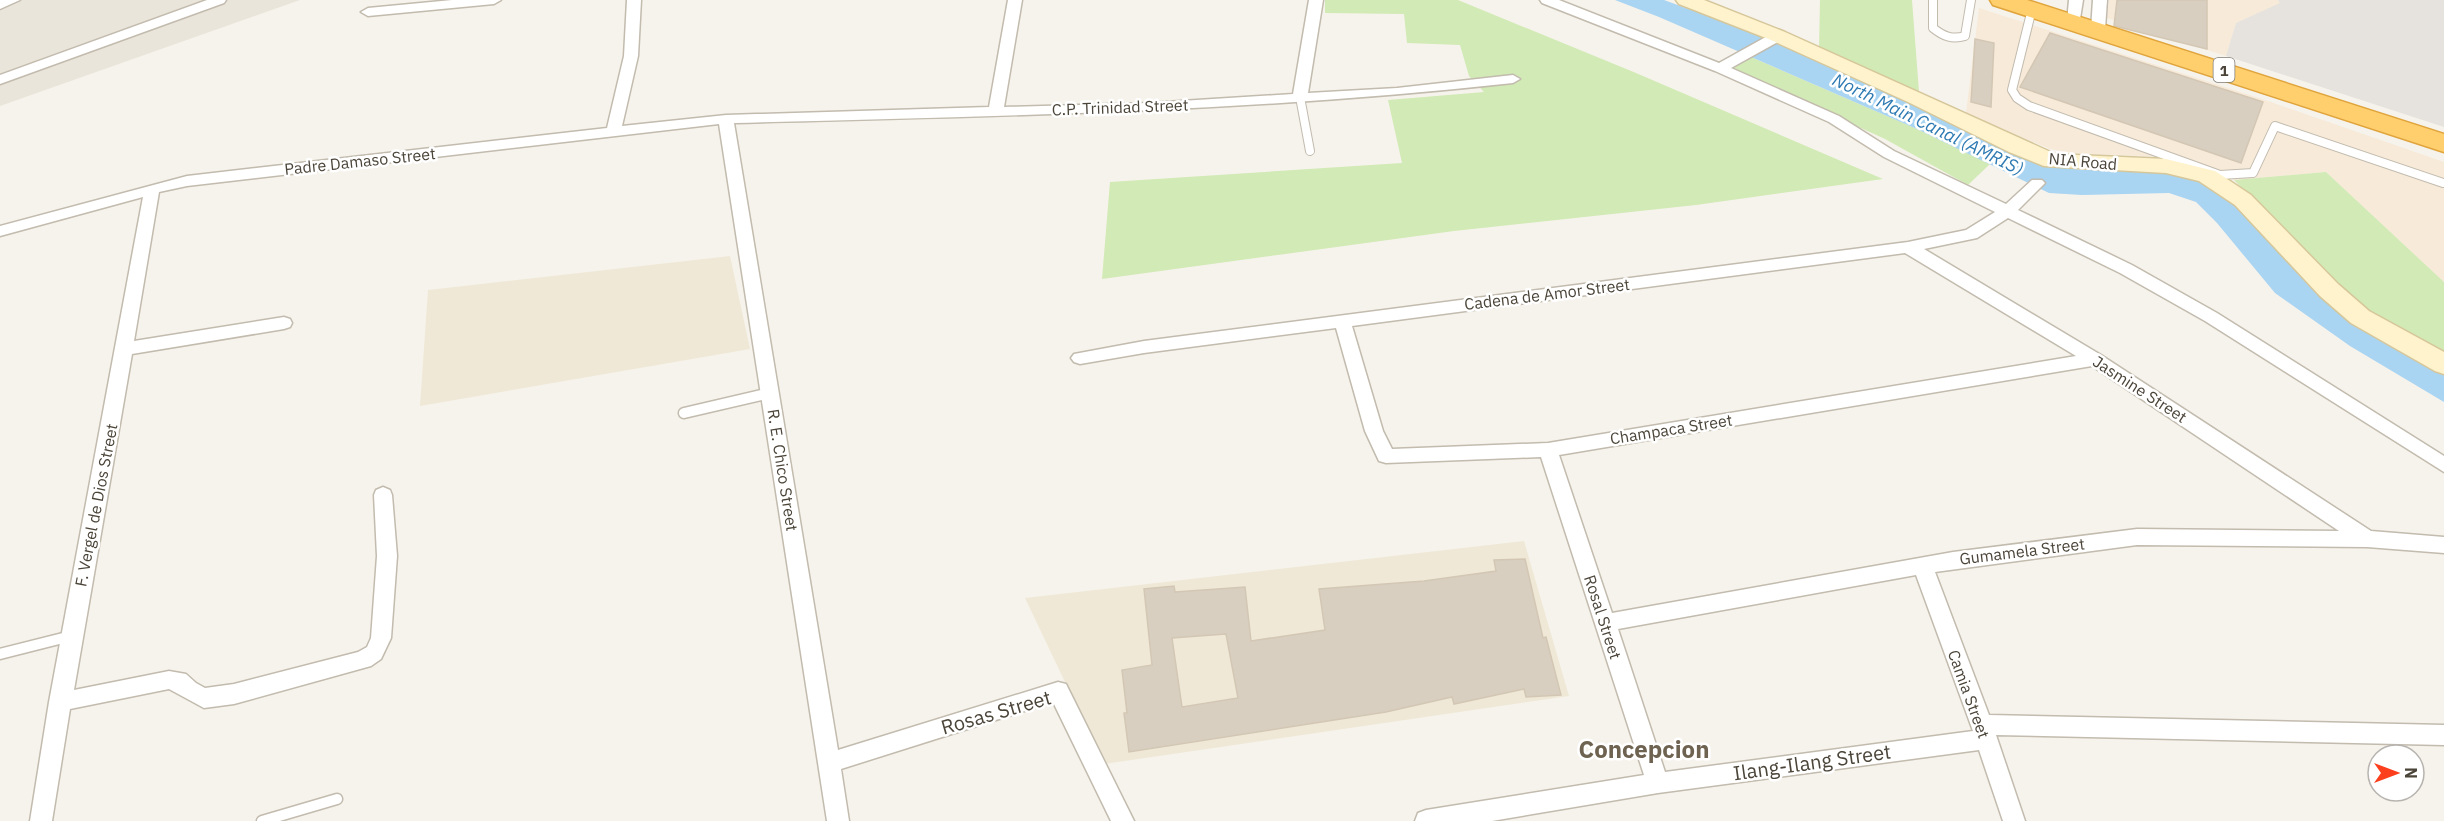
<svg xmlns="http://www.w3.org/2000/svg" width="2444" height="821" viewBox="0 0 2444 821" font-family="'IBM Plex Sans',sans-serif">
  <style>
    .residential { fill: #eae5da }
    .commercial { fill: #f7ead8 }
    .industrial { fill: #e6e2dd }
    .education { fill: #efe8d6 }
    .green { fill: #d2eab5 }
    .water { fill: #a9d4f2 }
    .building { fill: #d8cfc1; stroke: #d3c7b4; stroke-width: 1.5; fill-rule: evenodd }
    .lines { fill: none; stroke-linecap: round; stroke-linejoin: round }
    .lane-far1-casing { stroke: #c2bbae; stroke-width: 10 }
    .lane-casing { stroke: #c2bbae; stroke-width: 13 }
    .street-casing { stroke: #c2bbae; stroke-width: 3 }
    .secondary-casing { stroke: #d6c79b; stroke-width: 3 }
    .highway-casing { stroke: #e0a43c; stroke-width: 3 }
    .lane-far1 { stroke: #fff; stroke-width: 8 }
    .lane { stroke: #fff; stroke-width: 10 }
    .street { fill: #fff; fill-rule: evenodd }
    .secondary { fill: #fff3cd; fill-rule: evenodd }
    .highway { fill: #ffcf6e; fill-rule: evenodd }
    .labels { text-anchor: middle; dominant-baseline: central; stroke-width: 5; stroke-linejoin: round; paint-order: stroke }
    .shield { fill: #fff; stroke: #817c74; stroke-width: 1.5 }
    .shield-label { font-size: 15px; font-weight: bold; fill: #4b4439 }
    .street-label { font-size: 16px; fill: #4b4439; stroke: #fff }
    .water-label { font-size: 18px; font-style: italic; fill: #2e7ab2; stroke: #fff }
    .near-street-label { font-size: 20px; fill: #4b4439; stroke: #fff }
    .near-quarter-label { font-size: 24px; font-weight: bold; fill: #6e6250; stroke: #fff }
  </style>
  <rect width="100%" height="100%" fill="#f6f3ec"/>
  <path class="residential" d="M0,0H300L0,106Z"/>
  <g class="commercial">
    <path d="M2109,0H2278L2281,3L2236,23L2226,56L2107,18Z"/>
    <path d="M1979,8L2259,98L2444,162V282L2326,172L2234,180L2201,165L2161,157L2072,153L2050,149L1966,113Z"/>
  </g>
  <path class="industrial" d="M2278,0H2444V127L2226,56L2236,23L2280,3Z"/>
  <g class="education">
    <path d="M730,256L750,349L420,406L428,290Z"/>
    <path d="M1524,541L1569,696L1104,764L1025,598Z"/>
  </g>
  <g class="green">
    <path d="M1325,0H1458L1636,73L1883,179L1696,205L1454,231L1102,279L1110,182L1402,163L1388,100L1484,92L1469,76L1460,45L1407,43L1404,14L1325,13Z"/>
    <path d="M1820,0H1912L1919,92L1819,49Z"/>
    <path d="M1751,57L1917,129L1990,164L1968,185L1885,139L1731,69Z"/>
    <path d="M2326,172L2444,282V359L2362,310L2234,180Z"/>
  </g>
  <path class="water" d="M1615,0H1664L1754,33L1879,87L2047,166L2083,170H2151L2193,177L2243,207L2333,308L2444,375V402L2350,346L2275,293L2217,223L2196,202L2169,193L2082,195L2049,193L1917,129L1659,17Z"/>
  <g class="building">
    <path d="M2117,0H2207V49L2114,26Z"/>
    <path d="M2050,33L2263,102L2241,163L2020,87Z"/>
    <path d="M1975,39L1994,43L1991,107L1971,102Z"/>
    <path d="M1525,559L1543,638L1546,637L1561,695L1526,697L1524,689L1454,704L1452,697L1386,712L1129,752L1124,713H1127L1122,670L1152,665L1144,589L1174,586L1175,592L1245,587L1251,641L1325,630L1319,589L1424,581L1496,571L1494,560ZM1226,634L1238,698L1182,707L1172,638Z"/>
  </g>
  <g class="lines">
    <g class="lane-far1-casing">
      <g id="lane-far1">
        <path d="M1933,0V28C1943,36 1952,40 1965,36L1971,0"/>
        <path d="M2032,9L2012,90L2017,98L2029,106L2220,175L2253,173L2275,126L2443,183"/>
        <path d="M1300,97L1310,151"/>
      </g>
    </g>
    <g class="lane-casing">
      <g id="lane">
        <path d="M684,413L770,393"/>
        <path d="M0,654L71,636"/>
        <path d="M262,821L337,799"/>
      </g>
    </g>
    <g class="street-casing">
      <g id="street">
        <path d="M0,0H20L0,9Z"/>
        <path d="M207,0H226L224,3L0,84V75Z"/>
        <path d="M452,0H501L494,4L368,16L361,12L368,8Z"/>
        <path d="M627,0H641L638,56L622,126L726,115L989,107L1008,0H1022L1004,107L1149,103L1293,94L1309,0H1323L1308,93L1397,88L1513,75L1520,79L1513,83C1254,112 994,116 734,123L838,750L1058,682L1066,684L1134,821H1111L1053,702L841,769L849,821H827L719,124L187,186L159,192L134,341L284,317L290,319L292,323L290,327L284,329L132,354L74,690L169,671L186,674L196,683L205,688L234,684L358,652L367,647L371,638L377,556L374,495L376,490L383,487L390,490L392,495L397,556L391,638L381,659L371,666L234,704L204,708L169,689L70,709L52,821H30L49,702L143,197L0,236V226L187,176L607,128L624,56Z"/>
        <path d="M1540,0H1559L1719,63L1773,33H1783L1785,36L1783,39L1731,68L1839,116L1894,151L2006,204L2032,180H2042L2045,183L2018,210L2132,265L2217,313L2444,456V472L2205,321L2120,273L2008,218L1977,238L1924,249L2101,355L2371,531L2444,537V553L2367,547L2137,545L1935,572L1989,715L2444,725V745L1996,735L2025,821H2003L1979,750L1658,793L1492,821H1415L1418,813L1426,810L1644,775L1541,457L1386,463L1379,461L1365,431L1336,328L1144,353L1080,364L1074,362L1071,358L1074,354L1144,341L1908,242L1966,230L1995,212L1884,157L1829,122L1715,71L1542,3ZM1905,253L2076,356L1548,443L1392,449L1383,431L1352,326ZM2092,366L2339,531L2137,529L1953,552L1612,613L1559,455ZM1916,575L1973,731L1665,772L1618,629Z"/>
        <path d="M2069,0H2083L2079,25L2074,26L2067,22Z"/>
        <path d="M2093,0H2107L2105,29L2098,33L2091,29Z"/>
      </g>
    </g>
    <g class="secondary-casing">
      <path id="secondary" d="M1676,0H1704L1785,32L2055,154L2166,159L2215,171L2251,195L2338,284L2369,311L2444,352V374L2435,371L2351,323L2320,296L2235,205L2199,181L2166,173L2044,166L2009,152L1908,102L1771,40L1679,4Z"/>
    </g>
    <g class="highway-casing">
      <path id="highway" d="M1990,0H2027L2444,134V152L1993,5Z"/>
    </g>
    <use href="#lane-far1" class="lane-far1"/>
    <use href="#lane" class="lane"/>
    <use href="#street" class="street"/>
    <use href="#secondary" class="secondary"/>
    <use href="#highway" class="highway"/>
  </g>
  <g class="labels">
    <rect class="shield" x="2213.5" y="58" width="21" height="24" rx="4.5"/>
    <g class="shield-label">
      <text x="2224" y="70">1</text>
    </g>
    <g class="street-label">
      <text transform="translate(1120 107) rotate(-2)">C.P. Trinidad Street</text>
      <text transform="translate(360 161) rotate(-6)">Padre Damaso Street</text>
      <text transform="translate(2083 161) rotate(5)">NIA Road</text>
      <text transform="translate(1547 294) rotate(-7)">Cadena de Amor Street</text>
      <text transform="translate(2140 389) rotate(33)">Jasmine Street</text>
      <text transform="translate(1671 429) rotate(-9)">Champaca Street</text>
      <text transform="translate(783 470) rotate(81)">R. E. Chico Street</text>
      <text transform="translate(96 505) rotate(-79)">F. Vergel de Dios Street</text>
      <text transform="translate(2022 551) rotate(-7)">Gumamela Street</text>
      <text transform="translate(1603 617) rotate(72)">Rosal Street</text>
      <text transform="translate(1969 694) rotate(70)">Camia Street</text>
    </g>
    <g class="water-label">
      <text transform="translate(1928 124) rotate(26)">North Main Canal (AMRIS)</text>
    </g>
    <g class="near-street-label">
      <text transform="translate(996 712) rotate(-16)">Rosas Street</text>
      <text transform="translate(1812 762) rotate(-8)">Ilang-Ilang Street</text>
    </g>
    <g class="near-quarter-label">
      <text x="1644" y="749">Concepcion</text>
    </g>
  </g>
  <g transform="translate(2396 773) rotate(90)"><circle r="28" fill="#ffffff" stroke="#b7b4b0" stroke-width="1.5"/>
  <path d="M0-4.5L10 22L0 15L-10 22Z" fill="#fc3f1d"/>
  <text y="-9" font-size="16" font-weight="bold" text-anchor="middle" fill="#4b4439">N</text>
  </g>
</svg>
